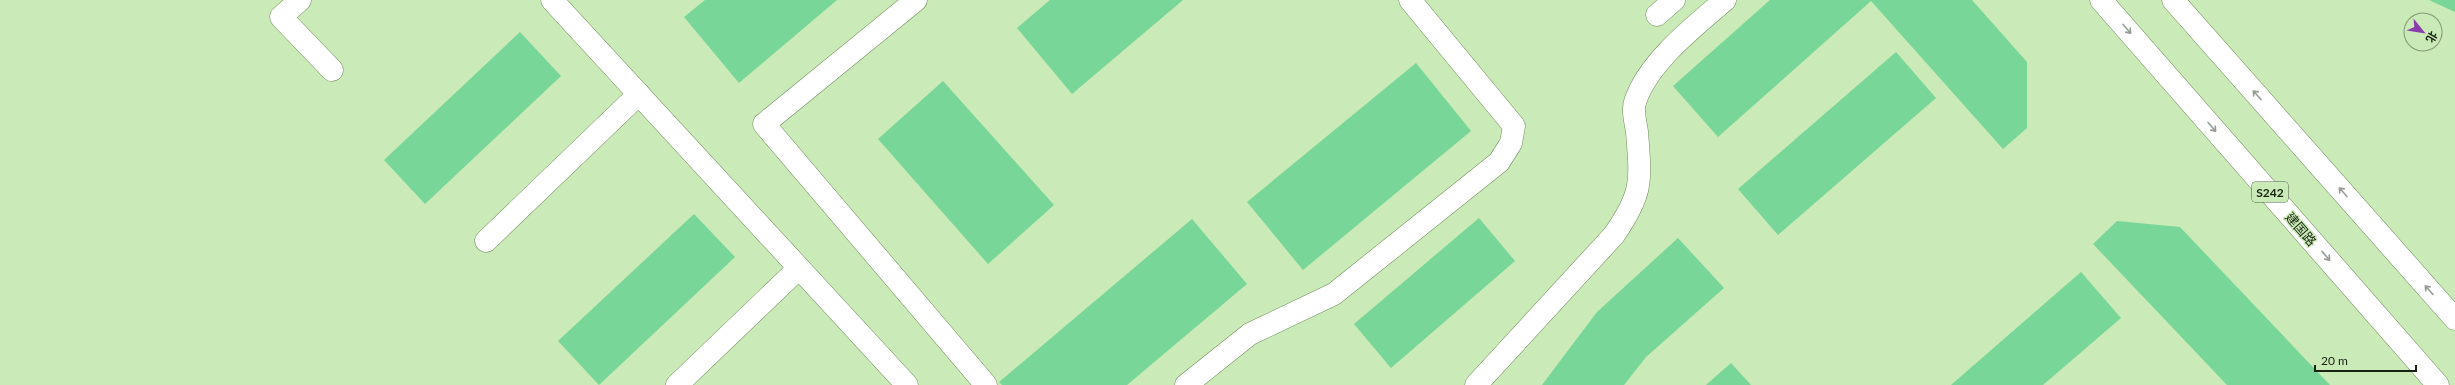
<svg xmlns="http://www.w3.org/2000/svg" width="2455" height="385" viewBox="0 0 2455 385" font-family="Lato,'Noto Sans SC',sans-serif">
  <style>
    .building { fill: #78d699 }
    .lines { fill: none; stroke-linecap: round; stroke-linejoin: round }
    .minor-casing { stroke: #6f8c5d; stroke-width: 23 }
    .primary-casing { stroke: #6f8c5d; stroke-width: 23 }
    .minor { stroke: #fff; stroke-width: 22 }
    .primary { stroke: #fff; stroke-width: 22 }
    .oneway { stroke: #979c94 }
    .labels { text-anchor: middle; dominant-baseline: central; stroke-width: 3; stroke-linejoin: round; paint-order: stroke }
    .shield { fill: #caeab7; stroke: #4d5f43; stroke-width: 1 }
    .shield-label { font-size: 12px; font-weight: bold; fill: #182311 }
    .street-label { font-size: 13px; fill: #182311; stroke: #caeab7 }
  </style>
  <rect width="100%" height="100%" fill="#caeab7"/>
  <g class="building">
    <path d="M705,0H837L739,83L684,17Z"/>
    <path d="M1050,0H1183L1072,94L1017,28Z"/>
    <path d="M1770,0H1972L2027,62V128L2003,149L1871,1L1718,137L1673,86Z"/>
    <path d="M2429,0H2455V12Z"/>
    <path d="M520,32L561,76L425,204L384,160Z"/>
    <path d="M1896,52L1936,98L1778,235L1738,189Z"/>
    <path d="M1416,63L1471,131L1303,270L1247,202Z"/>
    <path d="M943,81L1054,205L988,264L878,139Z"/>
    <path d="M694,214L735,257L599,385L558,341Z"/>
    <path d="M1479,218L1515,261L1391,368L1354,324Z"/>
    <path d="M1192,219L1247,284L1127,385H1002L999,382Z"/>
    <path d="M2117,221L2180,227L2330,385H2227L2093,244Z"/>
    <path d="M1678,238L1724,288L1646,357L1624,385H1542L1597,312Z"/>
    <path d="M2081,272L2121,318L2043,385H1951Z"/>
    <path d="M1731,363L1751,385H1706Z"/>
  </g>
  <g class="lines">
    <g class="minor-casing">
      <g id="minor">
        <path d="M300,0L281,17L332,70"/>
        <path d="M552,0L907,385"/>
        <path d="M916,0L764,124L986,385"/>
        <path d="M1657,15L1674,0"/>
        <path d="M486,241L639,94"/>
        <path d="M677,385L799,268"/>
        <path d="M1186,385L1250,334L1334,294L1499,162L1511,143L1514,126L1410,0"/>
        <path d="M1476,385L1614,235C1643,193 1641,182 1637,132C1636,124 1632,110 1635,102C1648,62 1695,26 1725,0"/>
      </g>
    </g>
    <g class="primary-casing">
      <g id="primary">
        <path d="M2101,0L2438,385"/>
        <path d="M2173,0L2455,319"/>
      </g>
    </g>
    <use href="#minor" class="minor"/>
    <use href="#primary" class="primary"/>
  </g>
  <defs><path id="oneway-shaft" d="M-6 0H5M1.5-3L5.5 0L1.5 3" fill="none" stroke-width="1.6" stroke-linecap="round" stroke-linejoin="round"/></defs>
  <g class="oneway">
    <use href="#oneway-shaft" transform="translate(2127 29) rotate(49)"/>
    <use href="#oneway-shaft" transform="translate(2257 95) rotate(-132)"/>
    <use href="#oneway-shaft" transform="translate(2212 127) rotate(49)"/>
    <use href="#oneway-shaft" transform="translate(2343 192) rotate(-132)"/>
    <use href="#oneway-shaft" transform="translate(2326 256) rotate(49)"/>
    <use href="#oneway-shaft" transform="translate(2429 290) rotate(-132)"/>
  </g>
  <g class="labels">
    <rect class="shield" x="2252" y="182" width="36" height="20" rx="3"/>
    <g class="shield-label">
      <text x="2270" y="192">S242</text>
    </g>
    <g class="street-label">
      <text transform="translate(2301 229) rotate(49)">建国路</text>
    </g>
  </g>
  <g transform="translate(2423 32) rotate(120)"><circle r="19" fill="#caeab7" stroke="#839a75"/>
  <path d="M0-3L7 15L0 10L-7 15Z" fill="#8b3cac"/>
  <text y="-6" font-size="11" font-weight="bold" text-anchor="middle" fill="#182311">北</text>
  </g>
  <path d="M2315 365v6h101v-6" fill="none" stroke="#182311" stroke-width="2"/>
  <text x="2321" y="365" font-size="12" fill="#182311" stroke="#caeab7" stroke-width="3" paint-order="stroke">20 m</text>
</svg>
